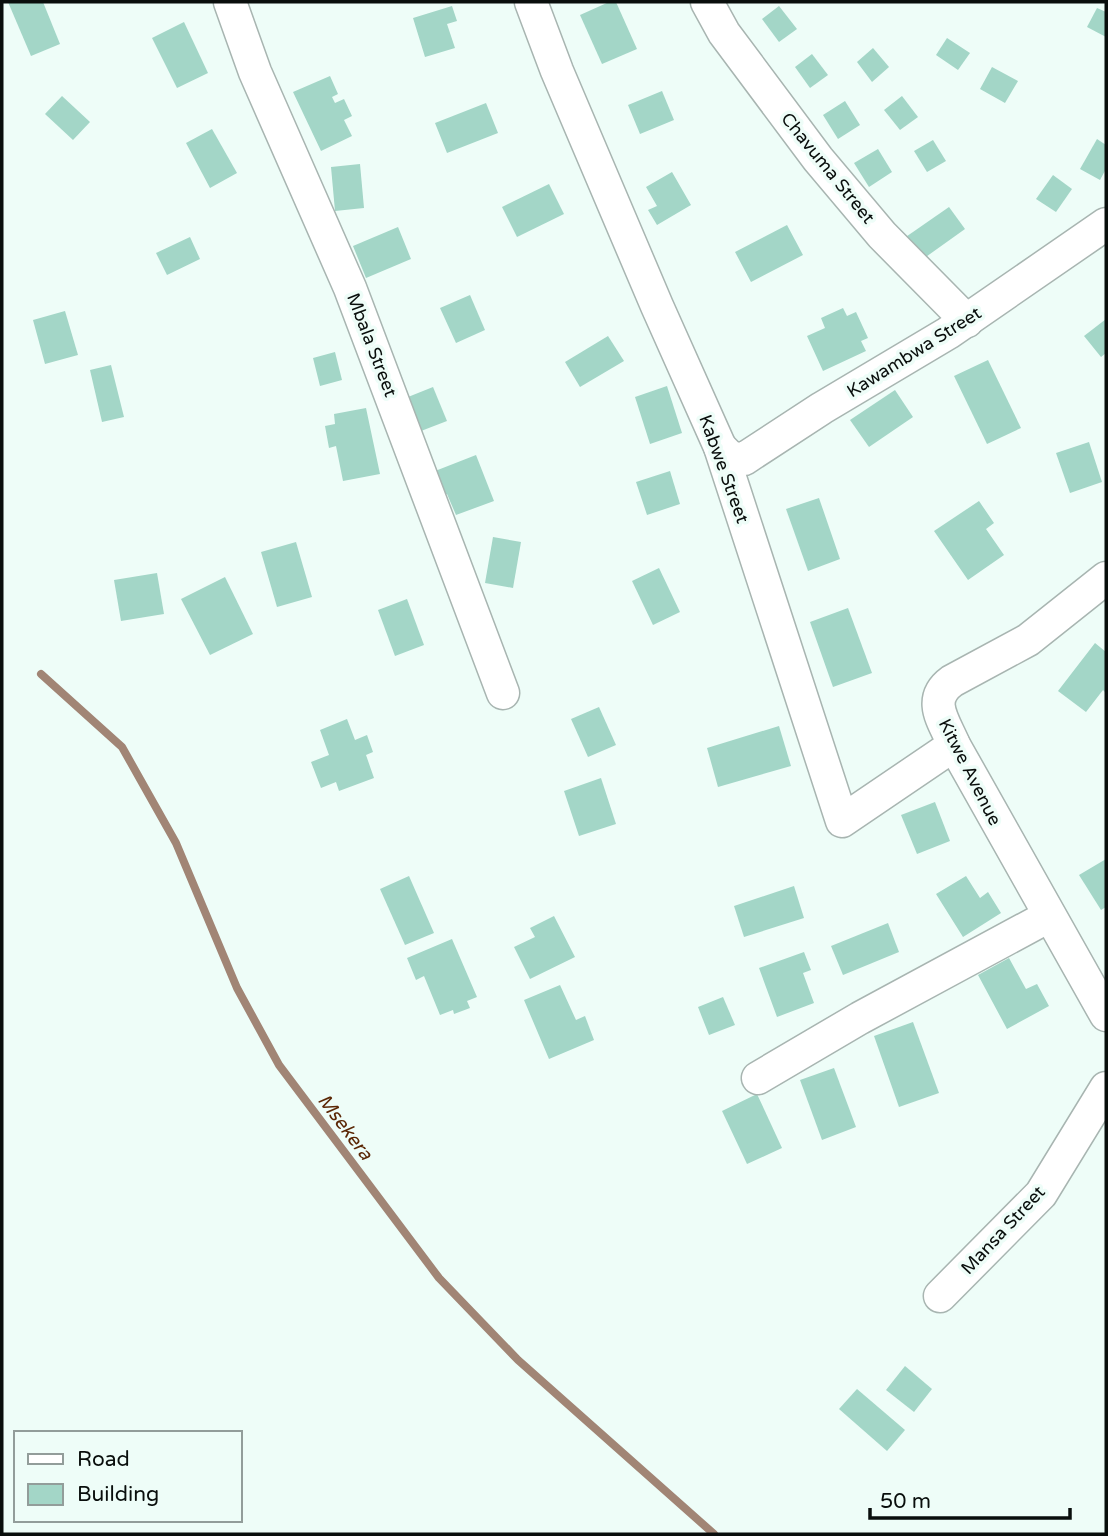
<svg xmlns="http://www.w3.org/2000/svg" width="1108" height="1536" viewBox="0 0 1108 1536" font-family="'Varela Round',sans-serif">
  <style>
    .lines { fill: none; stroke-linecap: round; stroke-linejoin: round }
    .stream { stroke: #a18575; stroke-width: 8 }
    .building { fill: #a3d6c7 }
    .street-casing { stroke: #a8b5b1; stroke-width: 35 }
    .street { stroke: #fff; stroke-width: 32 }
    .labels { text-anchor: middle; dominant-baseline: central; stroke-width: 7; stroke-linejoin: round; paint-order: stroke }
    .street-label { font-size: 18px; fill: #090e0c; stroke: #eefdf8 }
    .water-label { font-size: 19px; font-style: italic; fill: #5b2705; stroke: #eefdf8 }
  </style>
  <rect width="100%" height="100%" fill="#eefdf8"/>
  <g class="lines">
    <path class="stream" d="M41,674L122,747L176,843L237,988L279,1065L439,1278L518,1360L714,1534"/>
  </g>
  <g class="building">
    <path d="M8,2H43L60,44L31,56Z"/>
    <path d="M609,2H616L637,49L602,64L580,15Z"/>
    <path d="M452,6L457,21L447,24L455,48L425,57L413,18Z"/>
    <path d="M779,6L797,29L779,42L762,19Z"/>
    <path d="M1097,8L1106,12V37L1087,27Z"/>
    <path d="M184,22L208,73L177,88L152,38Z"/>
    <path d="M947,38L970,53L958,70L936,55Z"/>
    <path d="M873,48L889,67L872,82L857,62Z"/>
    <path d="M812,54L828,75L810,88L795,67Z"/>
    <path d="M992,67L1018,81L1005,103L980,89Z"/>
    <path d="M330,76L338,94L332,97L335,103L344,99L352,116L344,120L352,136L321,151L293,92Z"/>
    <path d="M662,91L674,120L640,134L628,105Z"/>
    <path d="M62,96L90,122L73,140L45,114Z"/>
    <path d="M902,96L918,117L900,130L884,110Z"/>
    <path d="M845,101L860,125L838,139L823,115Z"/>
    <path d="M486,103L498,133L447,153L435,123Z"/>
    <path d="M212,129L237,173L210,188L186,143Z"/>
    <path d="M1097,139L1106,145V169L1100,180L1080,169Z"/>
    <path d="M933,140L946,161L927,172L914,151Z"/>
    <path d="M878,149L892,172L869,187L854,163Z"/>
    <path d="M360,164L364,208L335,211L331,167Z"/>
    <path d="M672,172L691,205L657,225L648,210L657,206L646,187Z"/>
    <path d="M1053,175L1072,189L1056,212L1036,199Z"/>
    <path d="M549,184L564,214L517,237L502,207Z"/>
    <path d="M949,207L965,229L916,264L900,241Z"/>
    <path d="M787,225L803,255L751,282L735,252Z"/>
    <path d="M398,227L411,259L366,278L353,246Z"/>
    <path d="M190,237L200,259L167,275L156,253Z"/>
    <path d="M470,295L485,330L456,343L440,308Z"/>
    <path d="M843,308L847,316L856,312L868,338L861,341L866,351L823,371L807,336L825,328L821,318Z"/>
    <path d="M65,311L78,355L45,364L33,320Z"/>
    <path d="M1106,319V353L1101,357L1084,336Z"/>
    <path d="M608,336L624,361L580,387L565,362Z"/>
    <path d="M335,352L342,380L320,386L313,358Z"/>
    <path d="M988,360L1021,428L987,444L954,376Z"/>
    <path d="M111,365L124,417L102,422L90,370Z"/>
    <path d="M667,386L682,433L650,444L635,397Z"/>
    <path d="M433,387L447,421L421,431L408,397Z"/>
    <path d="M895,390L913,417L869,447L850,420Z"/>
    <path d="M366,408L380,474L343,481L336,446L329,448L325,426L335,424L334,414Z"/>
    <path d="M1089,442L1102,482L1070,493L1056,453Z"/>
    <path d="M476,455L494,501L456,515L447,494L439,497L430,473Z"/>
    <path d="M670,471L680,504L647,515L636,482Z"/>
    <path d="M819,498L840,559L808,571L786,509Z"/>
    <path d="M979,501L994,523L986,529L1004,555L968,580L934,531Z"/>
    <path d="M493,537L521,542L513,588L485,583Z"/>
    <path d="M296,542L312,597L277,607L261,552Z"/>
    <path d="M659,568L680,612L653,625L632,581Z"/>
    <path d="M157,573L164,614L121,621L114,580Z"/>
    <path d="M225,577L253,634L210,655L181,599Z"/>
    <path d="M407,599L424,645L395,656L378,610Z"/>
    <path d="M848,608L872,673L833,687L810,622Z"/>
    <path d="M1095,643L1106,652V693L1103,690L1086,712L1058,691Z"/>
    <path d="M599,707L616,745L588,757L571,719Z"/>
    <path d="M347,719L355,740L367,735L373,752L366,755L374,778L339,791L336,782L321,788L311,762L329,755L320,730Z"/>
    <path d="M779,726L791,766L718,787L707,748Z"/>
    <path d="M601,778L616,824L579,836L564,791Z"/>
    <path d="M935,802L950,841L917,854L901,815Z"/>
    <path d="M1106,859V907L1101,910L1079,875Z"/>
    <path d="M409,876L434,933L405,945L380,889Z"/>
    <path d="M966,876L980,898L988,892L1001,913L963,937L936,894Z"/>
    <path d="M794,886L804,918L744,937L734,906Z"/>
    <path d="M554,916L575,957L530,979L514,947L535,937L530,928Z"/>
    <path d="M888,923L899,952L843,975L831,946Z"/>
    <path d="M452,939L477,997L467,1001L470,1008L454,1014L453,1010L440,1015L424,976L416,980L407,958Z"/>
    <path d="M804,952L811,970L803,973L814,1003L777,1017L759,968Z"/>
    <path d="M1009,958L1026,989L1037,984L1049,1006L1007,1029L978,975Z"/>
    <path d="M560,985L576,1020L585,1016L594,1040L549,1059L524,1000Z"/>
    <path d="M723,997L735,1025L709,1035L698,1007Z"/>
    <path d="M913,1022L939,1093L899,1107L874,1036Z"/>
    <path d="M834,1068L856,1127L822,1140L800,1080Z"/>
    <path d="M757,1094L782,1148L747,1164L722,1111Z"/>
    <path d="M905,1366L932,1389L914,1412L886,1390Z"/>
    <path d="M857,1389L905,1430L887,1451L839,1409Z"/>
  </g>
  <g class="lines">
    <g class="street-casing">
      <g id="street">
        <path d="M230,2L255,72L350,288L503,693"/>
        <path d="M531,2L557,71L657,306L720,447L842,821L954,745"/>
        <path d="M707,2L724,33L818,159L882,235L967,321"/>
        <path d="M720,447L731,458L744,459L822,408L948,333L1106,224"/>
        <path d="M1106,578L1028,640L952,681C926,700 944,721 954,745L1106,1015"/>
        <path d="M758,1078L860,1018L1049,916"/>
        <path d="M940,1296L1041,1194L1106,1088"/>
      </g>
    </g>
    <use href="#street" class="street"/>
  </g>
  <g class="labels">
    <g class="street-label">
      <text transform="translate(828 168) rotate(51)">Chavuma Street</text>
      <text transform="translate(372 345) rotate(69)">Mbala Street</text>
      <text transform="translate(914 352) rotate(-32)">Kawambwa Street</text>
      <text transform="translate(724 469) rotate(70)">Kabwe Street</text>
      <text transform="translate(970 772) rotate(63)">Kitwe Avenue</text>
      <text transform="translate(1003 1230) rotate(-47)">Mansa Street</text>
    </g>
    <g class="water-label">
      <text transform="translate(345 1127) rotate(53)">Msekera</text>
    </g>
  </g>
  <rect width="1108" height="1536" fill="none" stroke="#090e0c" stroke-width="7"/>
  <rect x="14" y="1431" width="228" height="91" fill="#eefdf8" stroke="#929d9a" stroke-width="2"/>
  <rect x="28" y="1454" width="35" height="10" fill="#ffffff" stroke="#929d9a" stroke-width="2"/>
  <text x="77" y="1466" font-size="21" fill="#090e0c">Road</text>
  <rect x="28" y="1484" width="35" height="21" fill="#a3d6c7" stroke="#929d9a" stroke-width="2"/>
  <text x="77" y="1501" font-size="21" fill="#090e0c">Building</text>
  <path d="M870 1508v10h200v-10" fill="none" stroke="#090e0c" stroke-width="3.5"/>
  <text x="880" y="1508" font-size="21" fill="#090e0c" stroke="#eefdf8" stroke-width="5" paint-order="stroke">50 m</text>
</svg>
